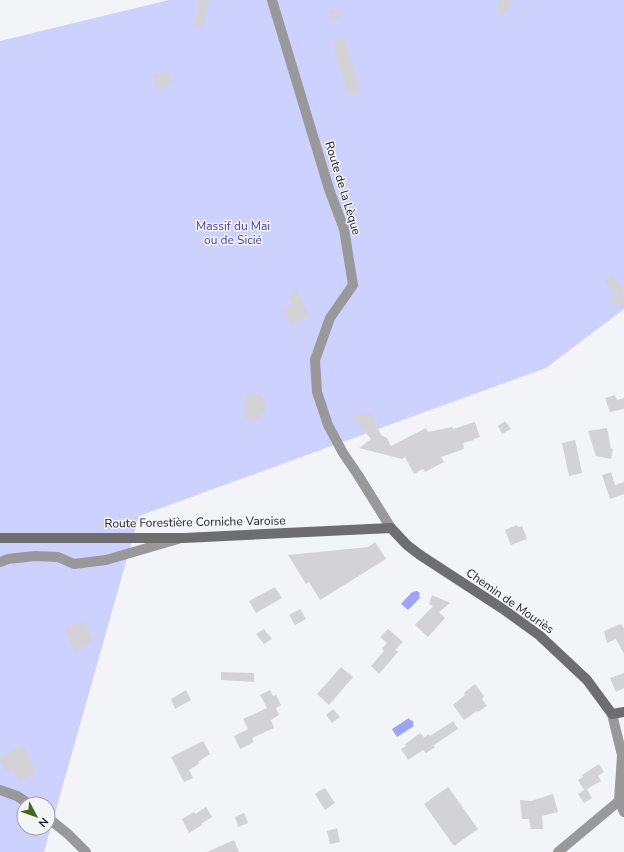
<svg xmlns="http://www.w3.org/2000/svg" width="624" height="852" viewBox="0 0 624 852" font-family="'Nunito Sans',sans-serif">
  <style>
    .green { fill: #ccd1fe; fill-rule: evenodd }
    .water { fill: #9fa4fb }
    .building { fill: #d3d3d7 }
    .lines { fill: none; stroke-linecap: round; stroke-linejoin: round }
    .street { stroke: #99999b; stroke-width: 10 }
    .secondary { stroke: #6e6e70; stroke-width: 10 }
    .labels { text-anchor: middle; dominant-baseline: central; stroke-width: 3; stroke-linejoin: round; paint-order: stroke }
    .street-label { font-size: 12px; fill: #1e1e1f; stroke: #f3f4f7 }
    .park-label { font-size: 12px; fill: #4742a6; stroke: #f3f4f7 }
  </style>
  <rect width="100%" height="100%" fill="#f3f4f7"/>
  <path class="green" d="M169,0H624V309L546,368L139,516L44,852H0V41ZM24,804H48V828H24Z"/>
  <g class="water">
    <path d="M417,591L420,593L419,596L420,598L408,610L401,604L412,592Z"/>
    <path d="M409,718L410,720L413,721V724L414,726L397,737L392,729Z"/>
  </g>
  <g class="building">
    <path d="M199,0H209L204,27L194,25Z"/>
    <path d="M500,0H513L506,14L496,10Z"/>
    <path d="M339,9L340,18L330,19L329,10Z"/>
    <path d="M345,38L361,92L348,95L332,42Z"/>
    <path d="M169,72L172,83L168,84V87L159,89L158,87H156L153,74Z"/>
    <path d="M611,275L620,285L624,299V304L623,303L614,306L611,297L616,295L605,281Z"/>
    <path d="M297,291L309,315L291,325L283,309L293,304L288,296Z"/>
    <path d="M246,393H261V399H266V412H261V419H246Z"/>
    <path d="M615,395L617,400L624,398V409L610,412L605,398Z"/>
    <path d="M370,411L381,435L387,438L391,446L426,428L428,432L452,427L453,429L475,422L480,437L474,439V440L463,443L464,449L441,457L444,462L425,472L423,469L414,474L405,457L402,459L359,448L371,439L352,417Z"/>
    <path d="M505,421L511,429L502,434L498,426Z"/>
    <path d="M607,428L611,449H613L611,459L596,456L588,431Z"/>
    <path d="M575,440L582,473L569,476L562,443Z"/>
    <path d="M611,472L615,485L624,482V494L610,499L602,475Z"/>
    <path d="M517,525L518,527L522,526L527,539L511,545L505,530Z"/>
    <path d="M375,542L386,559L320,600L309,582L306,584L288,555L368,547Z"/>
    <path d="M275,587L282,598L256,613L249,601Z"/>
    <path d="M432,595L450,603L439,612L445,618L428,637L415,625L433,606L429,604Z"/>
    <path d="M300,609L306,619L295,625L289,615Z"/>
    <path d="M84,621L94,642L74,651L65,628Z"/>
    <path d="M621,624L624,629V654L616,639L607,643L604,631Z"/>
    <path d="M264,629L272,639L264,644L256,634Z"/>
    <path d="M388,629L403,642L395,650L398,652L379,674L371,666L384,651L382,649L387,643L380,637Z"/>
    <path d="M341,667L353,677L329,705L317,694Z"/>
    <path d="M221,672L254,673V682L221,680Z"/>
    <path d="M624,673V688L616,692L610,678Z"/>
    <path d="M475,684L484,696L482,699L487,706L478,712L477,711L464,720L453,705L465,695L464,693Z"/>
    <path d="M186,690L191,700L175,709L171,699Z"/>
    <path d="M270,690L273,696L276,695L281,705L276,708L279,715L271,720L274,728L252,738L254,742L240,749L234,736L248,729L243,719L267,708L260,695Z"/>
    <path d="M333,709L340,717L332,723L326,715Z"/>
    <path d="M453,721L458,729L434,745L435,747L426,753L423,750L408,760L401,749L406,746L405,744L420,733L424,737L429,734L430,736Z"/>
    <path d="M203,741L210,754L198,762L199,764L189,770L193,778L184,782L171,757Z"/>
    <path d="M23,745L36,773L19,782L12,768L6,771L0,761V757Z"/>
    <path d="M599,764L604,772L598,776L601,781L587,789L592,798L584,803L578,794L584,790L578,780L583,777L582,775Z"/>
    <path d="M448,787L478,829L454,846L424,804Z"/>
    <path d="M325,788L335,803L325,810L315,794Z"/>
    <path d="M553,794L558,812L542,816L543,829H531L529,819H522L520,800L531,801Z"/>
    <path d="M206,807L212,817L201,824L202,825L189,833L182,819L194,812L195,814Z"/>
    <path d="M244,813L248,823L238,827L235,817Z"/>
    <path d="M337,828L340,842L330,844L327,831Z"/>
    <path d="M234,840L239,852H207Z"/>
  </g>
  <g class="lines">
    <g class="street">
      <path d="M272,0L329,189L344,229L353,285L330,318L315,360L317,392L328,425L343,453L358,475L391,528"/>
      <path d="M0,562L8,559L35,556L58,557L74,564L106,560L178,539"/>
      <path d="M612,714L622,755L619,801L624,812"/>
      <path d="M0,790L17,796L29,804"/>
      <path d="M48,818L68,834L86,852"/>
      <path d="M558,852L619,801"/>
    </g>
    <path class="secondary" d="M0,538H184L391,528L407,545L420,555L503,609L539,635L587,680L612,714L624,712"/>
  </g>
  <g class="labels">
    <g class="street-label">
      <text transform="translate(343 188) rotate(73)">Route de la Lèque</text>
      <text transform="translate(195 522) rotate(-1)">Route Forestière Corniche Varoise</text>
      <text transform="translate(510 601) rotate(35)">Chemin de Mouriès</text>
    </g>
    <g class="park-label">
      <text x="233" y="226">Massif du Mai<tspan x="233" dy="14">ou de Sicié</tspan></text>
    </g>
  </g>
  <g transform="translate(36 816) rotate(131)"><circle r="19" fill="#f3f4f7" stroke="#9e9ea1"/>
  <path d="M0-3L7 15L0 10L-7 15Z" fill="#45661b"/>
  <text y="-6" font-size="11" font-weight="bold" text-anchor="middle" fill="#1e1e1f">N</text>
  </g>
</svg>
